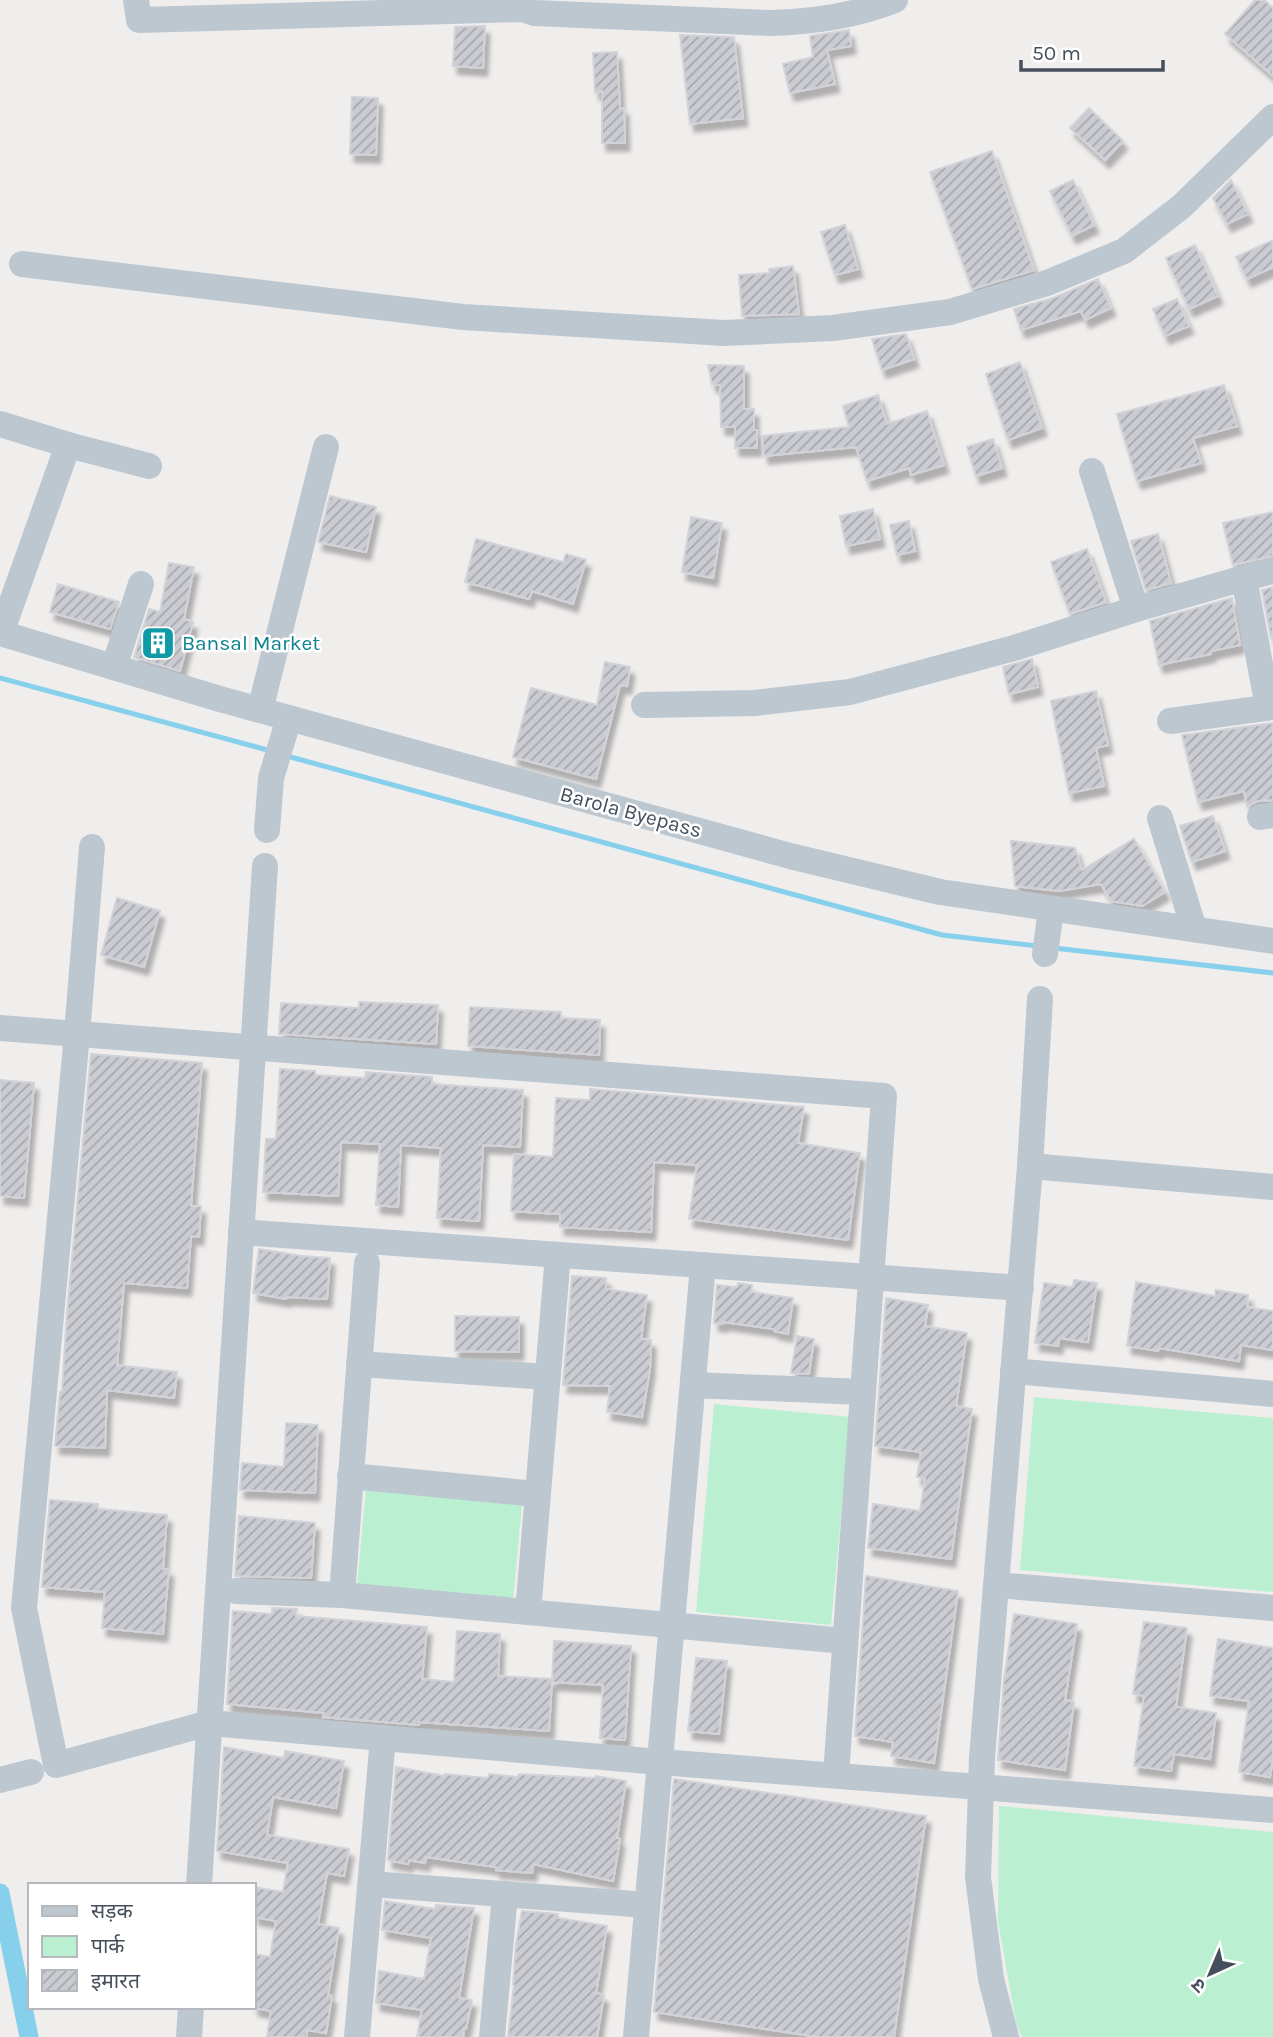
<svg xmlns="http://www.w3.org/2000/svg" width="1273" height="2037" viewBox="0 0 1273 2037" font-family="Karla,'Noto Sans Devanagari',sans-serif">
  <style>
    .park { fill: #bbefd2 }
    .lines { fill: none; stroke-linecap: round; stroke-linejoin: round }
    .stream { stroke: #87d0ec; stroke-width: 5 }
    .canal { stroke: #87d0ec; stroke-width: 19 }
    .building { fill: url(#building-hatch); stroke: #d1d3d9; stroke-width: 2; filter: url(#shadow) }
    .minor { stroke: #bdc7d0; stroke-width: 26 }
    .labels { text-anchor: middle; dominant-baseline: central; stroke-width: 5; stroke-linejoin: round; paint-order: stroke }
    .culture-label { font-size: 21px; fill: #0d838f; stroke: #fff; text-anchor: start }
    .street-label { font-size: 21px; fill: #454f5b; stroke: #fff }
  </style>
  <defs>
    <pattern id="building-hatch" width="6" height="6" patternUnits="userSpaceOnUse" patternTransform="scale(1.75)"><rect width="6" height="6" fill="#caccd2"/><path d="M-1 1l2-2M0 6l6-6M5 7l2-2" fill="none" stroke="#a6a8ad"/></pattern>
    <filter id="shadow"><feDropShadow dx="4.5" dy="8" stdDeviation="2" flood-color="#0004"/></filter>
  </defs>
  <rect width="100%" height="100%" fill="#f0eded"/>
  <g class="park">
    <path d="M1034,1397L1273,1418V1592L1020,1570Z"/>
    <path d="M714,1404L850,1417L831,1625L696,1612Z"/>
    <path d="M366,1489L522,1504L513,1601L357,1586Z"/>
    <path d="M999,1806L1273,1832V2037H1022L1016,2023L998,1921Z"/>
  </g>
  <g class="lines">
    <g class="stream">
      <path d="M0,678L271,751"/>
      <path d="M287,756L942,935L1037,946"/>
      <path d="M1054,948L1273,973"/>
    </g>
    <path class="canal" d="M0,1893L29,2037"/>
  </g>
  <g class="building">
    <path d="M1255,0H1264L1273,8V76L1225,34Z"/>
    <path d="M485,26L483,68L453,66L455,27Z"/>
    <path d="M849,30L851,46L827,50L835,84L790,93L783,64L813,57L810,36Z"/>
    <path d="M680,35L734,37L743,118L690,124Z"/>
    <path d="M617,52L620,108H624L625,143H602V91L595,92L593,53Z"/>
    <path d="M352,97L378,98L376,155L350,154Z"/>
    <path d="M1089,108L1123,141L1105,160L1070,128Z"/>
    <path d="M992,151L1034,270L972,289L930,172Z"/>
    <path d="M1073,180L1094,225L1072,236L1050,191Z"/>
    <path d="M1231,180L1248,214L1227,224L1213,198Z"/>
    <path d="M845,225L858,269L835,275L821,232Z"/>
    <path d="M1273,240V267L1247,279L1236,257Z"/>
    <path d="M1195,245L1218,296L1189,309L1166,258Z"/>
    <path d="M793,266L799,314L742,316L739,275L770,273L769,269Z"/>
    <path d="M1098,279L1111,308L1085,320L1081,311L1021,330L1014,309L1053,298Z"/>
    <path d="M1177,299L1189,326L1165,336L1153,309Z"/>
    <path d="M906,334L914,359L882,370L872,339Z"/>
    <path d="M1020,362L1042,428L1008,440L986,374Z"/>
    <path d="M708,365L744,366V409H754V430H757V448H735V427H721L720,385L712,384Z"/>
    <path d="M1224,385L1237,426L1193,438L1201,463L1137,481L1117,414Z"/>
    <path d="M878,395L887,424L927,411L944,465L911,475L909,468L867,481L856,447L764,456L762,436L849,427L843,406Z"/>
    <path d="M993,439L1002,468L976,476L967,447Z"/>
    <path d="M330,496L376,507L366,552L318,542Z"/>
    <path d="M873,509L880,539L846,546L840,516Z"/>
    <path d="M1273,512V556L1233,565L1223,523Z"/>
    <path d="M691,517L722,523L713,578L682,572Z"/>
    <path d="M909,521L915,551L897,555L890,525Z"/>
    <path d="M1158,534L1171,583L1146,590L1131,541Z"/>
    <path d="M476,539L563,562L566,554L586,560L573,604L532,591L529,599L465,582Z"/>
    <path d="M1087,549L1106,602L1070,614L1051,562Z"/>
    <path d="M169,563L194,567L184,619L193,622L180,671L134,657L149,609L160,612Z"/>
    <path d="M58,584L119,602L110,629L50,612Z"/>
    <path d="M1273,587V638H1271L1262,590Z"/>
    <path d="M1232,598L1240,645L1211,651V654L1159,665L1150,621Z"/>
    <path d="M1032,659L1038,687L1009,694L1003,667Z"/>
    <path d="M605,662L630,667L627,686L620,685L596,779L513,757L531,688L597,705Z"/>
    <path d="M1096,691L1108,745L1096,748L1104,786L1069,793L1051,701Z"/>
    <path d="M1273,723V800L1258,801L1247,806L1244,791L1198,802L1182,735Z"/>
    <path d="M1213,816L1225,851L1192,862L1180,826Z"/>
    <path d="M1134,839L1165,892L1142,906L1111,901L1101,884L1059,891L1015,886L1011,841L1075,848L1082,870Z"/>
    <path d="M117,898L160,911L144,967L101,955Z"/>
    <path d="M359,1002L438,1005L436,1044L279,1034L281,1003L359,1008Z"/>
    <path d="M470,1007L561,1012V1018L600,1020L599,1055L468,1046Z"/>
    <path d="M91,1054L202,1063L191,1206H201L199,1237L191,1236L187,1288L124,1283L117,1365L177,1372L174,1398L107,1390L105,1448L55,1446L60,1392H62L67,1313Z"/>
    <path d="M280,1069L315,1071V1075L365,1078L366,1072L432,1077V1084L523,1090L520,1147L483,1145L479,1221L437,1218L441,1148L401,1145L398,1207L376,1205L380,1144L341,1142L338,1196L263,1192L266,1139H276Z"/>
    <path d="M0,1080L34,1083L24,1198L0,1196Z"/>
    <path d="M590,1089L804,1107L798,1143L860,1153L848,1240L689,1219L697,1165L654,1162L651,1232L560,1227V1214L511,1211L514,1154L553,1157L556,1098L590,1100Z"/>
    <path d="M259,1249L302,1256L330,1258L327,1299L287,1297L286,1299L253,1293Z"/>
    <path d="M572,1276L606,1278V1289L647,1295L641,1339L651,1340L650,1369L642,1417L607,1412L610,1386L563,1385Z"/>
    <path d="M1074,1280L1097,1283L1088,1342L1059,1338L1058,1346L1035,1343L1044,1283L1073,1287Z"/>
    <path d="M1136,1282L1215,1296L1216,1290L1248,1295L1247,1307L1273,1311V1350L1241,1345L1239,1361L1159,1348L1158,1351L1127,1346Z"/>
    <path d="M738,1283L752,1285L751,1292L793,1298L788,1334L774,1331V1329L724,1322L723,1324L714,1323L717,1285L737,1287Z"/>
    <path d="M886,1298L928,1305L925,1326L967,1333L956,1406L972,1409L951,1559L868,1548L873,1504L920,1511L925,1478L917,1477L921,1452L875,1446Z"/>
    <path d="M455,1316L519,1317V1352L455,1351Z"/>
    <path d="M797,1336L814,1339L809,1374L791,1373Z"/>
    <path d="M286,1423L318,1425L315,1493L240,1490L242,1463L284,1467Z"/>
    <path d="M50,1500L98,1504V1509L167,1515L163,1569H169L163,1634L102,1628L105,1592L42,1587Z"/>
    <path d="M239,1516L315,1523L311,1578L235,1576Z"/>
    <path d="M866,1576L958,1591L934,1763L891,1756L893,1742L855,1736Z"/>
    <path d="M272,1608L297,1609L296,1616L427,1627L422,1679L454,1682L457,1631L500,1634L498,1676L552,1679L549,1731L419,1722V1725L323,1717L324,1713L227,1704L233,1611L272,1614Z"/>
    <path d="M1014,1614L1077,1624L1065,1700L1074,1702L1065,1770L998,1760L1004,1679Z"/>
    <path d="M1144,1622L1187,1628L1176,1707L1216,1713L1210,1759L1174,1754L1171,1771L1134,1766L1144,1696L1133,1694Z"/>
    <path d="M1218,1639L1273,1648V1756L1270,1777L1239,1772L1249,1701L1210,1696Z"/>
    <path d="M554,1641L631,1646L625,1740L600,1738L603,1685L552,1682Z"/>
    <path d="M696,1658L727,1661L719,1734L688,1731Z"/>
    <path d="M224,1747L284,1758L285,1751L344,1761L336,1808L273,1797L267,1835L349,1849L344,1876L327,1873L318,1924L339,1928L328,1995L332,1996L326,2033L307,2030V2037H267L271,2011L254,2008V1954L270,1957L276,1921L254,1917V1887L283,1892L288,1863L217,1851Z"/>
    <path d="M396,1767L445,1776V1774L488,1778L489,1774L518,1777L519,1774L595,1778L596,1776L626,1781L617,1838L620,1839L613,1881L533,1864L532,1873L496,1870V1867L426,1857L425,1863L409,1860L408,1864L388,1860Z"/>
    <path d="M674,1779L926,1816L894,2037H818L654,2012Z"/>
    <path d="M385,1901L435,1909L436,1905L474,1908L459,1998L472,2000L466,2029H464L463,2037H417L422,2010L376,2003L379,1971L424,1979L431,1938L382,1930Z"/>
    <path d="M522,1911L558,1914V1918L607,1926L596,1993L604,1995L597,2037H508L514,1985L513,1984L516,1944Z"/>
  </g>
  <g class="lines">
    <g class="minor">
      <path d="M136,0L139,20L522,9L534,13L770,23C812,22 855,16 895,0"/>
      <path d="M22,264L463,317L724,333L833,328L950,312L1047,283L1124,251L1182,206L1273,117"/>
      <path d="M0,424L68,445L1,633"/>
      <path d="M68,445L149,466"/>
      <path d="M1092,471L1136,609L1244,578L1273,571"/>
      <path d="M1244,578L1268,707"/>
      <path d="M0,633L220,699L790,856L940,892L1273,941"/>
      <path d="M114,667L141,584"/>
      <path d="M644,705L755,703L850,692L1014,648L1136,609"/>
      <path d="M260,710L326,447"/>
      <path d="M1170,721L1273,707"/>
      <path d="M1260,817L1273,815"/>
      <path d="M1160,818L1194,929"/>
      <path d="M267,830L271,778L289,718"/>
      <path d="M92,847L77,1034L24,1608L56,1765L209,1723L660,1762L1273,1810"/>
      <path d="M1045,954L1051,909"/>
      <path d="M0,1028L884,1096L836,1775"/>
      <path d="M1030,1166L1273,1187"/>
      <path d="M241,1232L1021,1288"/>
      <path d="M359,1364L547,1377"/>
      <path d="M1013,1371L1273,1394"/>
      <path d="M693,1385L863,1392"/>
      <path d="M350,1476L537,1494"/>
      <path d="M997,1585L1273,1608"/>
      <path d="M236,1591L342,1595L845,1641"/>
      <path d="M342,1595L367,1263"/>
      <path d="M528,1612L558,1255"/>
      <path d="M0,1780L31,1772"/>
      <path d="M371,1884L647,1905"/>
      <path d="M199,1885L265,866"/>
      <path d="M189,2037L191,2007"/>
      <path d="M357,2037L383,1738"/>
      <path d="M492,2037L505,1894"/>
      <path d="M636,2037L703,1265"/>
      <path d="M1006,2037L991,1979L978,1877L982,1758L1030,1166L1040,999"/>
    </g>
  </g>
  <defs>
    <g id="building-square" transform="scale(1.75)"><rect x="-9" y="-9" width="18" height="18" rx="4" fill="#0f9aa8" stroke="#fff"/><path d="M-4-6H4V6H1V3H-1V6H-4ZM-2.5-4.3h1.7v1.8h-1.7ZM.8-4.3h1.7v1.8H.8ZM-2.5-1h1.7V.8h-1.7ZM.8-1h1.7V.8H.8Z" fill="#fff"/></g>
  </defs>
  <g fill-rule="evenodd">
    <use href="#building-square" x="158" y="643"/>
  </g>
  <g class="labels">
    <g class="culture-label">
      <text x="182" y="643">Bansal Market</text>
    </g>
    <g class="street-label">
      <text transform="translate(631 812) rotate(15)">Barola Byepass</text>
    </g>
  </g>
  <rect x="28" y="1883" width="228" height="126" fill="#ffffff" stroke="#b5b9bd" stroke-width="2"/>
  <rect x="42" y="1906" width="35" height="10" fill="#bdc7d0" stroke="#b5b9bd" stroke-width="2"/>
  <text x="91" y="1918" font-size="21" fill="#454f5b">सड़क</text>
  <rect x="42" y="1936" width="35" height="21" fill="#bbefd2" stroke="#b5b9bd" stroke-width="2"/>
  <text x="91" y="1953" font-size="21" fill="#454f5b">पार्क</text>
  <rect x="42" y="1970" width="35" height="21" fill="url(#building-hatch)" stroke="#b5b9bd" stroke-width="2"/>
  <text x="91" y="1988" font-size="21" fill="#454f5b">इमारत</text>
  <g transform="translate(1210 1974) rotate(224)" stroke="#ffffff" stroke-width="5" paint-order="stroke">
  <path d="M0-5L12 26L0 18L-12 26Z" fill="#454f5b"/>
  <text y="-10" font-size="19" font-weight="bold" text-anchor="middle" fill="#454f5b">उ</text>
  </g>
  <path d="M1021 60v10h142v-10" fill="none" stroke="#454f5b" stroke-width="3.5"/>
  <text x="1032" y="60" font-size="21" fill="#454f5b" stroke="#ffffff" stroke-width="5" paint-order="stroke">50 m</text>
</svg>
